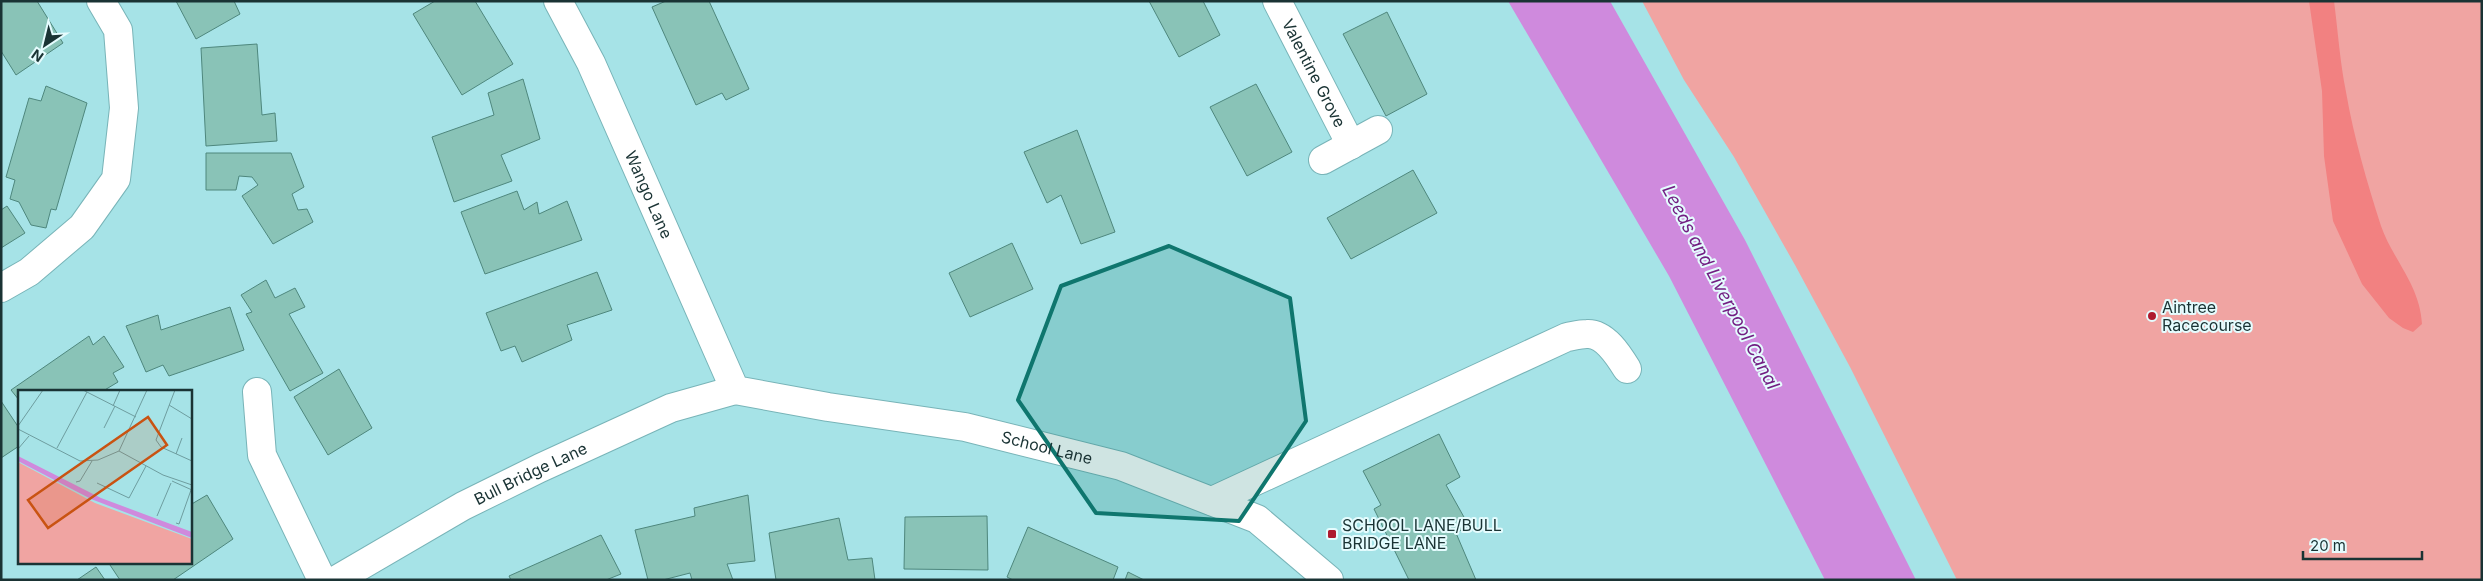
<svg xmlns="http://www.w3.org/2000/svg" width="2483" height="581" viewBox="0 0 2483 581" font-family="Inter,sans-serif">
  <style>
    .green { fill: #f0a4a2 }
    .forest { fill: #f28181 }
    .water { fill: #cf8add }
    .building { fill: #89c3b7; stroke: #4e877d }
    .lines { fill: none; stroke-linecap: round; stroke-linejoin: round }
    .minor-casing { stroke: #78b4b8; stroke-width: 30 }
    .major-casing { stroke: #78b4b8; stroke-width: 30 }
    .minor { stroke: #fff; stroke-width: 28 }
    .major { stroke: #fff; stroke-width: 28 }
    .marked { fill: #0f766e; fill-opacity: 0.2; stroke: #0f766e; stroke-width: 4; stroke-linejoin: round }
    .poi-dot { fill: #ae1a2f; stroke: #e5fcfe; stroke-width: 2 }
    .labels { text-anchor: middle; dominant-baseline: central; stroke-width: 4; stroke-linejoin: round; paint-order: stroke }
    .street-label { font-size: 16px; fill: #1a3334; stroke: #e5fcfe }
    .poi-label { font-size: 16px; fill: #1a3334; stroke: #e5fcfe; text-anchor: start }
    .water-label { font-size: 18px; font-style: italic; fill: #721e82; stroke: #e5fcfe }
    .inset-road { fill: none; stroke: #6e9d9f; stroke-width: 1 }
    .view { fill: #c95312; fill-opacity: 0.15; stroke: #c95312; stroke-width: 2.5 }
    .inset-edge { fill: none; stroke: #1a3334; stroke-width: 2.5 }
  </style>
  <rect width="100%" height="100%" fill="#a6e3e7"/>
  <path class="green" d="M1642,1H2482V580H1957L1850,367L1795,265L1734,157L1684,80Z"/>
  <path class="forest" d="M2309,1H2334C2338,32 2340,62 2346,92C2354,138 2367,182 2381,226C2393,260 2420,285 2422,324L2413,332L2403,328L2389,318L2362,284L2333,221L2324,156L2322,91Z"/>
  <path class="water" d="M1508,1H1610L1745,240L1916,580H1825L1669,276Z"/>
  <g class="building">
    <path d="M1,1H37L63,43L16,75L1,51Z"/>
    <path d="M176,1H234L240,14L196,39Z"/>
    <path d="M435,1H475L513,64L462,95L413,14Z"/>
    <path d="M666,1H709L749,89L726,100L722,93L696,105L652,7Z"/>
    <path d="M1149,1H1203L1220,35L1179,57Z"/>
    <path d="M1387,12L1427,94L1386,116L1343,34Z"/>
    <path d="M257,44L262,115L275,113L277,141L206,146L201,48Z"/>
    <path d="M523,79L540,139L501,155L512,181L454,202L432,137L494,115L488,93Z"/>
    <path d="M1256,84L1292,152L1247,176L1210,107Z"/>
    <path d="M46,86L87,103L56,210L51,209L46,228L31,225L19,202L10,199L15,180L6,177L29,98L41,101Z"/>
    <path d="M1077,130L1115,232L1081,244L1061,195L1047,203L1024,152Z"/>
    <path d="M206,153H291L304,187L292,194L298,210L307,209L313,222L273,244L242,196L258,185L252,177L239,176L236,190H206Z"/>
    <path d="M1413,170L1437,213L1351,259L1327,218Z"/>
    <path d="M517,191L524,210L537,202L539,214L567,201L582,240L485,274L461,212Z"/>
    <path d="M7,206L25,233L1,248V210Z"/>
    <path d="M1012,243L1033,289L970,317L949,273Z"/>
    <path d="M597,272L612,310L567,325L572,340L522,362L515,346L501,351L486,313Z"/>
    <path d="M266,280L275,298L295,288L305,307L289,314L323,373L290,391L246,314L252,312L241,295Z"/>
    <path d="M230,307L244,350L169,376L163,365L146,372L126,326L158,315L161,330Z"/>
    <path d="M89,336L93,345L104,336L124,367L113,373L118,382L103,391H19V400L11,390Z"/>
    <path d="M339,369L372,428L328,455L294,397Z"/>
    <path d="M1,401L19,428V446L1,458Z"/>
    <path d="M1439,434L1460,477L1446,485L1469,526L1456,533L1476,580H1409L1374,509L1381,505L1363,471Z"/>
    <path d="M207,495L233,539L173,580H120L108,562H190V505Z"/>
    <path d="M748,495L755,561L727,564L733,580H692L690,573L663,580H648L635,530L695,516L694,508Z"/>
    <path d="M987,516L988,570L904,569L905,517Z"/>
    <path d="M839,518L848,560L872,558L875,580H776L769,533Z"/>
    <path d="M1028,527L1118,567L1113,580H1013L1007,577Z"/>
    <path d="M601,535L621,574L606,580H511L509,576Z"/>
    <path d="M96,567L105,580H77Z"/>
    <path d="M1128,572L1144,580H1125Z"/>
  </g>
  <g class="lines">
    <g class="minor-casing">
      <g id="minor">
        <path id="s1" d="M1277,1L1351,145"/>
        <path d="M1323,160L1378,130"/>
        <path d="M1,288L29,272L82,227L116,179L124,108L118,30L101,1"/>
        <path d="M257,392L262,455L322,580"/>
        <path d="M1212,501L1567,337C1573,336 1580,334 1587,334C1605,333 1619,356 1627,369"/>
        <path id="s2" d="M336,580L463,506L540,468L671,408L735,390"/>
      </g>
    </g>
    <g class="major-casing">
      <g id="major">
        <path id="s3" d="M558,1L591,63L735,390L828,407L965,427L1121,466L1257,519L1329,580"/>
      </g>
    </g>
    <use href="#minor" class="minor"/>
    <use href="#major" class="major"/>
  </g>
  <path class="marked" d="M1169,246L1290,298L1306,421L1239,521L1096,513L1018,400L1061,286Z"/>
  <g class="poi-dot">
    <circle cx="2152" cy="316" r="5"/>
    <rect x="1327" y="529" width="10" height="10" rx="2.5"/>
  </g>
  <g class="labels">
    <g class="street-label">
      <text stroke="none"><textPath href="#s1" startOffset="81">Valentine Grove</textPath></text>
      <text stroke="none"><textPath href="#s3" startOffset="214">Wango Lane</textPath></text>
      <text stroke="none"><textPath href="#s3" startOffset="745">School Lane</textPath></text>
      <text stroke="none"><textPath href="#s2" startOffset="222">Bull Bridge Lane</textPath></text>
    </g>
    <g class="poi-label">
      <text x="2162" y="307">Aintree<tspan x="2162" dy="18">Racecourse</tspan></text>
      <text x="1342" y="525">SCHOOL LANE/BULL<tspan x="1342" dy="18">BRIDGE LANE</tspan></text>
    </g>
    <g class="water-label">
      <text transform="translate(1721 287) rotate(62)">Leeds and Liverpool Canal</text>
    </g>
  </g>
  <g transform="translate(18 390)">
    <rect width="174" height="174" fill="#a6e3e7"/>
    <path d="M0,72L77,113L174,149V174H0Z" fill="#f0a4a2"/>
    <path d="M0,66L83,108L174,142V148L73,109L0,71Z" fill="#cf8add"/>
    <path class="inset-road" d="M65,0L118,27M157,0L138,50L143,57L174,71M151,15L174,29M95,16L102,0M0,36L25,0M86,38L97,16M0,39L62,71L80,70L101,61L145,85L174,95M39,58L69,2M0,59L11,46M101,61L129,0M158,64L164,48M154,91L174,100M58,92L62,91L74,71M79,93L111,108L128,76M139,126L153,93M158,133L161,134L173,100"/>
    <path class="view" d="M130,27L149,55L30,138L10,110Z"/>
    <rect width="174" height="174" class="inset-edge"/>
  </g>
  <rect width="2483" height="581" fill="none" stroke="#1a3334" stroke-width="5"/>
  <g transform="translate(45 45) rotate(215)" stroke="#e5fcfe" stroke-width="4" paint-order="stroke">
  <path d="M0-4L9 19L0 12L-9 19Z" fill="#1a3334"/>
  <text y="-8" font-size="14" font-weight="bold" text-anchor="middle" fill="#1a3334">N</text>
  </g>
  <path d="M2303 551v8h119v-8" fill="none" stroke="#1a3334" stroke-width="2.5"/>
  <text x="2310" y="551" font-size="15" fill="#1a3334" stroke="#e5fcfe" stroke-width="4" paint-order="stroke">20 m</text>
</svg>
